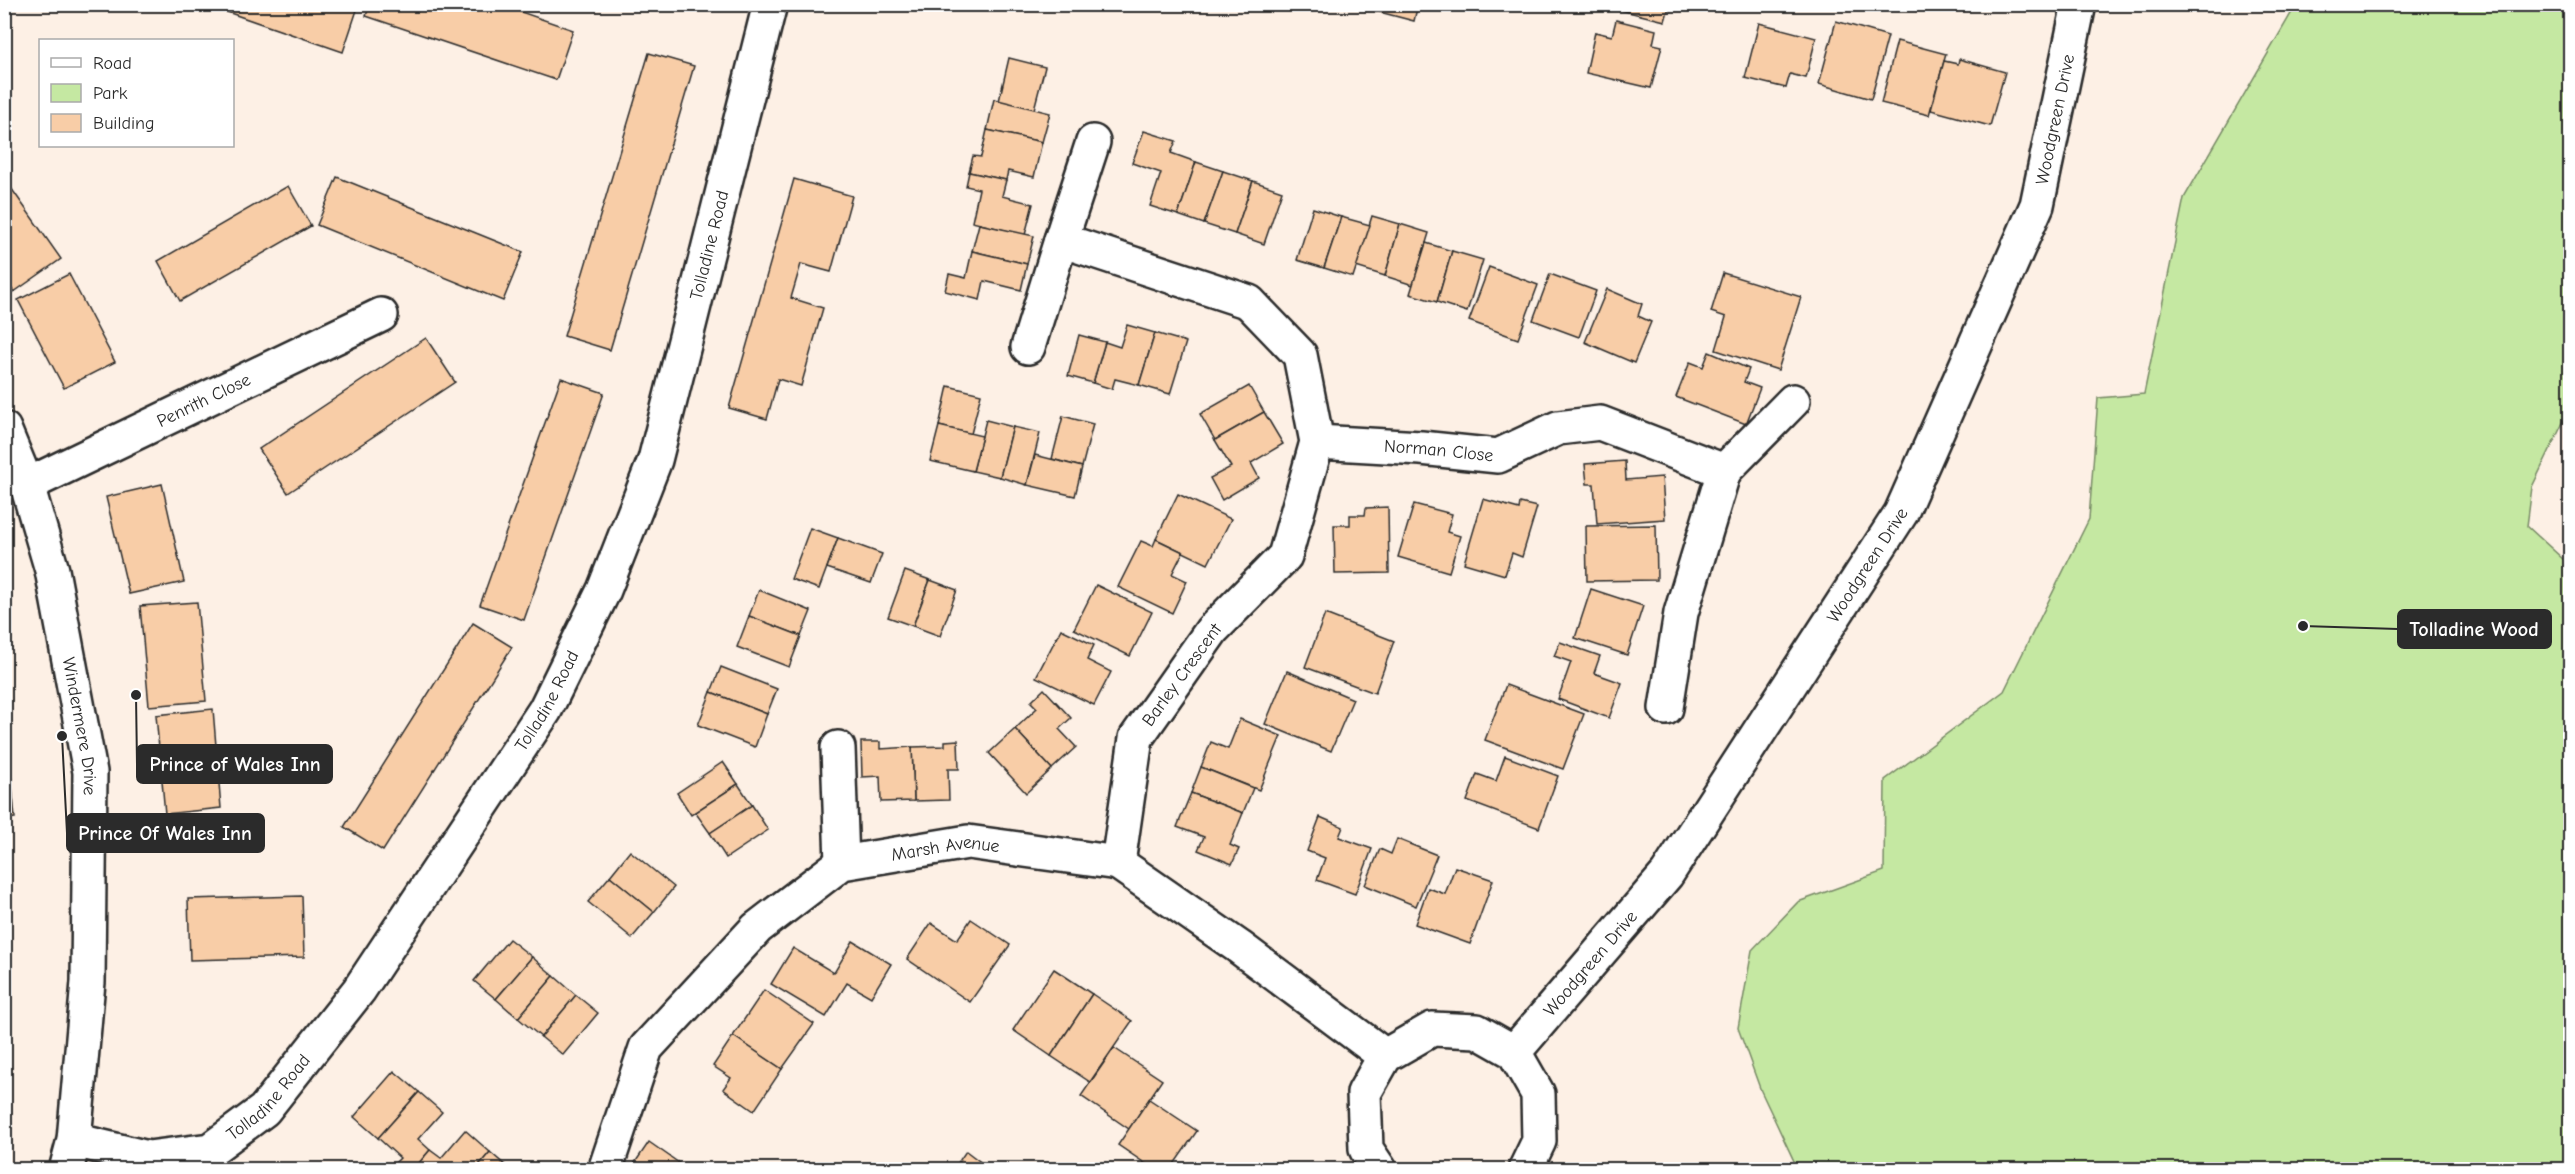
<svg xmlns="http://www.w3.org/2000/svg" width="2575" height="1174" viewBox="0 0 2575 1174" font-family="'Comic Neue',sans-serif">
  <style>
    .green { fill: #c5e8a2; stroke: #788a66; stroke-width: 1.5 }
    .building { fill: #f8cda7; stroke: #2b2b2b; stroke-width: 1.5 }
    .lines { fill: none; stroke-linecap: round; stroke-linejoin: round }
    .minor-casing { stroke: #2b2b2b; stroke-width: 38 }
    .major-casing { stroke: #2b2b2b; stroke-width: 38 }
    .minor { stroke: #fff; stroke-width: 33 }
    .major { stroke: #fff; stroke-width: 33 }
    .labels { text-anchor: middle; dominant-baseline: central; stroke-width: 6; stroke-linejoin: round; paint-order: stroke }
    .street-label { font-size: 18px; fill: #2b2b2b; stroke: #fff }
    .leader { fill: none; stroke: #2b2b2b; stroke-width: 2 }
    .callout-dot { fill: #2b2b2b; stroke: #fff; stroke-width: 2 }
    .callout { fill: #2b2b2b; stroke: #2b2b2b; stroke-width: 2 }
    .callout-label { font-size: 20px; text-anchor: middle; font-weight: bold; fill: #fff }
  </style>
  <rect width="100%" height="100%" fill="#fdf0e5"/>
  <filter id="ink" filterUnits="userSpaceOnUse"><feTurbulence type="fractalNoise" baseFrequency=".0167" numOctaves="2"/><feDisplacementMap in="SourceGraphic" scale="12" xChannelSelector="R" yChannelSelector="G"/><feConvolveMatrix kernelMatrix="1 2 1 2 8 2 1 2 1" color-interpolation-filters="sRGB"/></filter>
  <g filter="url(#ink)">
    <path class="green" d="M2296,5H2570V408L2532,487L2527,526L2563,559L2570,561V1169L1820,1170L1795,1163L1761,1091L1738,1028L1752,950L1798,902L1884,871L1885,780L2004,691L2089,519L2098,398L2144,394L2184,198Z"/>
    <g class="building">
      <path d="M204,4H359L343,52Z"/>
      <path d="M370,4H498L573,30L556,80L366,16Z"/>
      <path d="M1349,4H1418L1414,21Z"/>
      <path d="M1617,4H1670L1665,21L1616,9Z"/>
      <path d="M1616,20L1656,30L1653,44L1662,46L1651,88L1586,73L1595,32L1612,36Z"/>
      <path d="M1836,21L1888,36L1871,99L1819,84Z"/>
      <path d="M1759,23L1816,38L1806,78L1790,74L1786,88L1745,78Z"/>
      <path d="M1897,41L1946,54L1929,115L1881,103Z"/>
      <path d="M649,53L694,66L610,350L564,336Z"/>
      <path d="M1009,58L1045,67L1034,109L999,101Z"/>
      <path d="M1959,59L2005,72L1990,126L1931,110L1944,61L1958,64Z"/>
      <path d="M994,99L1050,113L1042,142L987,130Z"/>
      <path d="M987,130L1042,142L1034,177L1008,171L1006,180L969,172L973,156L981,157Z"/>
      <path d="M1144,131L1176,141L1171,153L1196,162L1178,215L1150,206L1161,173L1132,163Z"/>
      <path d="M1196,162L1223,171L1204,224L1178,215Z"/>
      <path d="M1223,171L1253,181L1235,234L1204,224Z"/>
      <path d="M969,172L1006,180L1002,196L1033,204L1025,235L972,222L979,189L966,186Z"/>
      <path d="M337,177L523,252L503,301L317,225Z"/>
      <path d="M4,178L61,259L14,292L4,278Z"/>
      <path d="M794,179L852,196L831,272L801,264L791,298L823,308L801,386L778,379L767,419L729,408Z"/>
      <path d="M1253,181L1282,191L1264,244L1235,234Z"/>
      <path d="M288,186L311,226L180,301L158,261Z"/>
      <path d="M1313,208L1341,217L1324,268L1297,260Z"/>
      <path d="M1372,216L1400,224L1385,276L1356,267Z"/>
      <path d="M1341,217L1370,225L1353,277L1324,268Z"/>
      <path d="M979,224L1034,236L1027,264L972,251Z"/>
      <path d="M1400,224L1429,233L1413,285L1385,276Z"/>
      <path d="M1426,243L1452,251L1437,302L1410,294Z"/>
      <path d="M972,251L1027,264L1021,290L984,281L980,300L945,291L949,274L966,278Z"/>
      <path d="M1452,251L1483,260L1467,312L1437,302Z"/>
      <path d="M1489,267L1538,285L1518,339L1469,321Z"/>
      <path d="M1723,273L1801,297L1778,370L1716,350L1726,317L1711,312Z"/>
      <path d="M69,274L115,362L64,388L18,300Z"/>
      <path d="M1550,274L1596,291L1579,337L1533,320Z"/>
      <path d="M1607,289L1642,304L1638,316L1651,322L1634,363L1585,342Z"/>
      <path d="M1127,325L1155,333L1139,385L1115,379L1112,389L1093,383L1105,342L1120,347Z"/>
      <path d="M1155,333L1186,342L1170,394L1139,385Z"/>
      <path d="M1079,335L1105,342L1093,383L1068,376Z"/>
      <path d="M426,338L455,382L288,493L259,449Z"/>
      <path d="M1709,352L1749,369L1744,382L1760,388L1746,424L1676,397L1690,362L1703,367Z"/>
      <path d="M561,378L604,393L524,620L480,605Z"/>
      <path d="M948,386L981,394L971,434L939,426Z"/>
      <path d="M1249,386L1264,412L1215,440L1200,414Z"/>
      <path d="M1264,412L1283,444L1251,463L1259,478L1222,500L1210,478L1231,467L1215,440Z"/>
      <path d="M1063,416L1093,424L1082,467L1052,459Z"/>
      <path d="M986,420L1013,427L1000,477L973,471Z"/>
      <path d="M939,426L982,436L973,471L930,461Z"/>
      <path d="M1013,427L1040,433L1027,485L1000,477Z"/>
      <path d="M1035,455L1082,467L1075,496L1027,485Z"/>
      <path d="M1625,461L1626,480L1662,477L1665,519L1597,524L1594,484H1587L1585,464Z"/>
      <path d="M162,484L184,582L129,594L106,497Z"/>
      <path d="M1178,494L1231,519L1208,564L1156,539Z"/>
      <path d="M1483,499L1519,509L1520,503L1537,507L1522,557L1512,553L1505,575L1464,563Z"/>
      <path d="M1414,504L1452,514L1447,532L1460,536L1449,572L1398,557Z"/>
      <path d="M1388,507L1389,573L1335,574L1334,525H1350V515H1365L1366,508Z"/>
      <path d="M1656,525L1657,580L1587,581L1586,526Z"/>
      <path d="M810,528L838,538L819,589L791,579Z"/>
      <path d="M838,538L882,554L871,583L827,568Z"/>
      <path d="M1156,539L1183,552L1172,574L1187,581L1172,613L1118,587L1141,541L1153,546Z"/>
      <path d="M905,571L930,580L913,626L888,617Z"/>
      <path d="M930,580L957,590L940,636L913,626Z"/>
      <path d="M1096,585L1152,612L1130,656L1074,629Z"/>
      <path d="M1591,589L1643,606L1627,655L1575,638Z"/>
      <path d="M759,590L811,611L801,636L749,616Z"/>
      <path d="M197,602L206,701L149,706L140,606Z"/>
      <path d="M1325,614L1394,641L1375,693L1305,667Z"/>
      <path d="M749,616L801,636L789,667L737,647Z"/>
      <path d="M473,623L512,647L383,851L344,827Z"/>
      <path d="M1061,629L1094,645L1087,660L1111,672L1094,705L1036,677Z"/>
      <path d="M1560,642L1600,656L1594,673L1622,683L1609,718L1558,699L1571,662L1554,656Z"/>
      <path d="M721,667L777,689L767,714L711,692Z"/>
      <path d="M1287,671L1353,699L1331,751L1265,724Z"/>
      <path d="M1506,685L1584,714L1563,769L1485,740Z"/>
      <path d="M1044,689L1071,718L1059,729L1076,747L1052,769L1015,729L1037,708L1031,702Z"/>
      <path d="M711,692L767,714L755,747L698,725Z"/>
      <path d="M213,709L221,808L165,814L156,715Z"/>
      <path d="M6,719L15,818L4,819V720Z"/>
      <path d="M1240,719L1281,736L1259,790L1201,767L1211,742L1228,749Z"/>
      <path d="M1015,729L1052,769L1026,793L989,753Z"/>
      <path d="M958,740L959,769H948L949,800L914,801L912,747L945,746V741Z"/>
      <path d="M861,742H880V749L912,747L914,801L881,802L880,776L862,777Z"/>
      <path d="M1505,756L1558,776L1539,828L1467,801L1477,774L1496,781Z"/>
      <path d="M723,762L738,784L691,815L677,793Z"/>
      <path d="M1201,767L1253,788L1243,813L1191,793Z"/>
      <path d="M738,784L752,805L710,833L695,812Z"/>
      <path d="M1191,793L1243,813L1230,845L1239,849L1232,864L1198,850L1204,837L1177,827Z"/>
      <path d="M752,805L768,830L726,858L710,833Z"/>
      <path d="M1320,817L1343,827L1339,837L1372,849L1355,894L1317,880L1325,858L1307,851Z"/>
      <path d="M1397,839L1437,855L1416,906L1365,885L1380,849L1391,854Z"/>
      <path d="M630,851L674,887L654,912L610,876Z"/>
      <path d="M1455,867L1493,880L1470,944L1415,924L1428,888L1445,894Z"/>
      <path d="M610,876L654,912L632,938L588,902Z"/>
      <path d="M302,896L304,957L190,960L188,899Z"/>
      <path d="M971,919L1010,945L970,1002L907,959L931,923L957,940Z"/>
      <path d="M509,939L532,957L496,999L474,981Z"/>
      <path d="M853,941L891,964L871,997L847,983L826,1017L771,984L793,948L834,973Z"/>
      <path d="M532,957L554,976L518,1018L496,999Z"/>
      <path d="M1054,969L1092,994L1051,1056L1013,1030Z"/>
      <path d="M554,976L576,995L541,1037L518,1018Z"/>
      <path d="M764,990L814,1024L782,1069L733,1036Z"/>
      <path d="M1092,994L1132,1021L1090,1082L1051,1056Z"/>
      <path d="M576,995L598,1013L563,1055L541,1037Z"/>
      <path d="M733,1036L782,1069L754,1111L723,1089L731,1078L713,1066Z"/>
      <path d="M1114,1048L1162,1080L1129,1129L1081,1096Z"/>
      <path d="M394,1071L419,1092L378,1138L354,1117Z"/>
      <path d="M419,1092L442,1112L418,1139L430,1150L413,1170H400L394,1164L400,1158L378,1138Z"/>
      <path d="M1149,1099L1197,1131L1170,1170H1155L1118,1145Z"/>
      <path d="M465,1130L490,1152L475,1170H413L430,1150L441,1158Z"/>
      <path d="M649,1142L689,1170H630Z"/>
      <path d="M966,1151L991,1170H953Z"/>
      <path d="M490,1152L507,1167L505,1170H475Z"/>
    </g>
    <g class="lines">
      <g class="minor-casing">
        <g id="minor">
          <path d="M1061,240L1093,142"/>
          <path d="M1028,347L1061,240L1249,302L1300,355L1317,442L1285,556L1212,630L1136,738L1118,863"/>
          <path id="s1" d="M4,429L27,485L52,570L90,772L88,982L74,1140L66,1170"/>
          <path id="s2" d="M1317,442L1421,448L1498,456L1558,428L1600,423L1724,471L1793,401"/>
          <path id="s3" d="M27,485L381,315"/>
          <path d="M1666,708L1681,613L1724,471"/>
          <path d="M838,748L842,863"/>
          <path id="s4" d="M74,1140L148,1158L210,1150L264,1110L359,990L545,710L604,590L655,460L770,4"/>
          <path id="s5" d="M605,1170L646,1048L757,928L842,863L968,842L1118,863L1239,947L1385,1056"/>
        </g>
      </g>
      <g class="major-casing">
        <g id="major">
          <path id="s6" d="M1514,1052L1667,874L1901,513L2037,205L2079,4"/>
          <path d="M1380,1170L1366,1149L1364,1093L1385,1056L1432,1029L1477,1031L1514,1052L1538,1094L1539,1141L1525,1170"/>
        </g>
      </g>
      <use href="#minor" class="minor"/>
      <use href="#major" class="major"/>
    </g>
  </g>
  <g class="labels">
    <g class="street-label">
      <text stroke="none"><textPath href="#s6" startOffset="1089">Woodgreen Drive</textPath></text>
      <text stroke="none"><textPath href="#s4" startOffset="1190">Tolladine Road</textPath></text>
      <text stroke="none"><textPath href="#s3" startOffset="196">Penrith Close</textPath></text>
      <text stroke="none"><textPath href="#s2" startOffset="122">Norman Close</textPath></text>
      <text stroke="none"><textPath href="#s6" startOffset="603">Woodgreen Drive</textPath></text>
      <text transform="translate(1182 675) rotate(-54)">Barley Crescent</text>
      <text stroke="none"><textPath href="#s4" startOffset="704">Tolladine Road</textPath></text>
      <text stroke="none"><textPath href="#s1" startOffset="308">Windermere Drive</textPath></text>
      <text stroke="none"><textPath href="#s5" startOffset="504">Marsh Avenue</textPath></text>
      <text stroke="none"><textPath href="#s6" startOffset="117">Woodgreen Drive</textPath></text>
      <text stroke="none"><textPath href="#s4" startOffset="218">Tolladine Road</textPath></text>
    </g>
  </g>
  <path class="leader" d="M2303 626L2398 629M136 695L137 764M62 736L67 833"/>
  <g class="callout-dot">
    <circle cx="2303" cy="626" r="6"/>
    <circle cx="136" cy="695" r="6"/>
    <circle cx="62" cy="736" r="6"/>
  </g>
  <g class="callout">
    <rect x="2398" y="610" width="153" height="38" rx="6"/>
    <rect x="137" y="745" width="195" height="38" rx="6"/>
    <rect x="67" y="814" width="197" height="38" rx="6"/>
  </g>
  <g class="callout-label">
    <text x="2474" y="636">Tolladine Wood</text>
    <text x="235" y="771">Prince of Wales Inn</text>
    <text x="165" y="840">Prince Of Wales Inn</text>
  </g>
  <rect width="2575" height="1174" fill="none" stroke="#fff" stroke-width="24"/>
  <rect x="12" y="12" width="2551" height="1150" fill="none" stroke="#2b2b2b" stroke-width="2" filter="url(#ink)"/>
  <rect x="39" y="39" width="195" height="108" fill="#ffffff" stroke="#aaaaaa" stroke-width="1.5"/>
  <rect x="51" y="58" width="30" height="9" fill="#ffffff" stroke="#aaaaaa" stroke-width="1.5"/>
  <text x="93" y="69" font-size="18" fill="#2b2b2b">Road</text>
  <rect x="51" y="84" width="30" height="18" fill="#c5e8a2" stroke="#aaaaaa" stroke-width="1.5"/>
  <text x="93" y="99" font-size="18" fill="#2b2b2b">Park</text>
  <rect x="51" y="114" width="30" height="18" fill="#f8cda7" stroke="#aaaaaa" stroke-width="1.5"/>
  <text x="93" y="129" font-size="18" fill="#2b2b2b">Building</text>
</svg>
